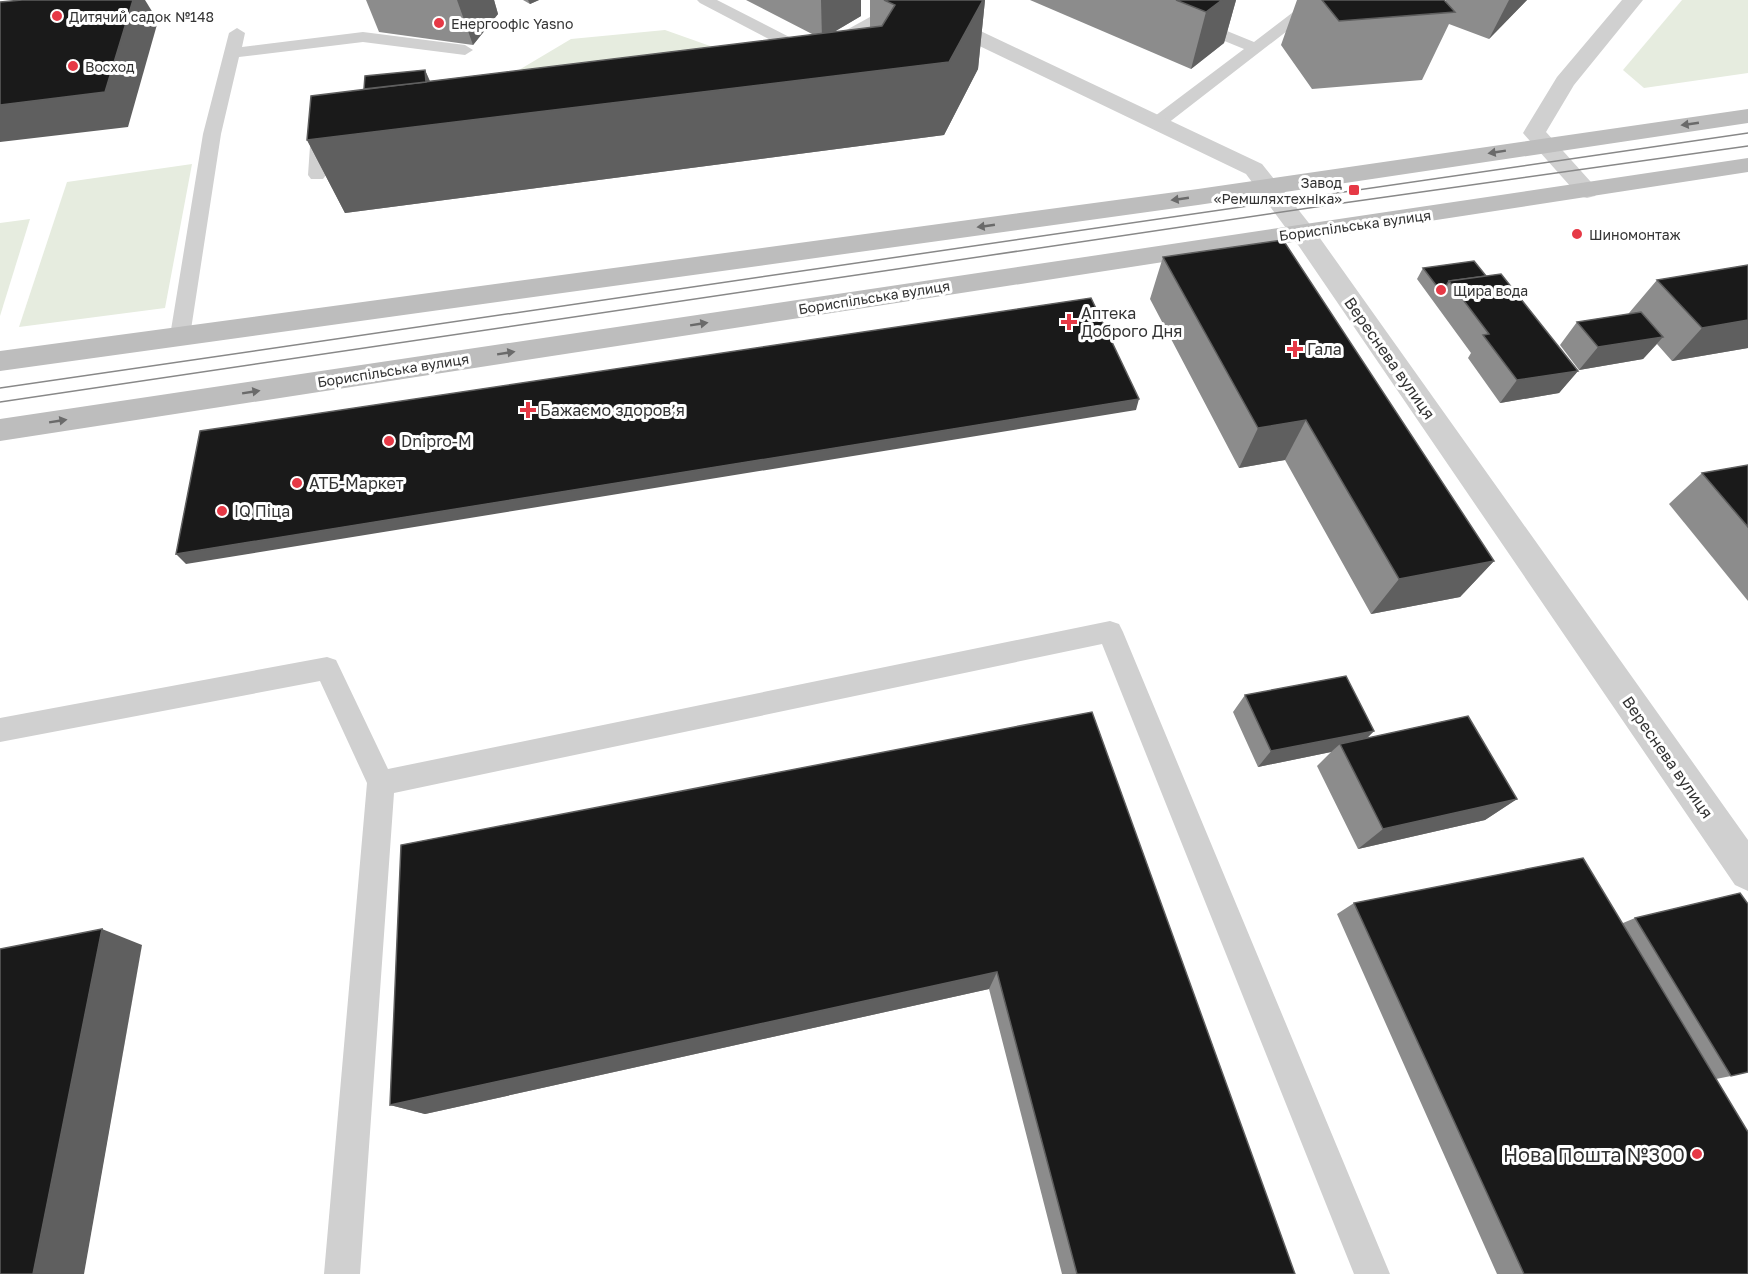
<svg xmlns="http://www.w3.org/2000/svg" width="1748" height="1274" viewBox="0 0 1748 1274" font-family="'Golos Text',sans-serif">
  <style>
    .green { fill: #e6ecdf }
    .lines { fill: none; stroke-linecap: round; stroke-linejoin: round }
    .lane { fill: #d0d0d0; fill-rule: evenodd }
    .street { fill: #d0d0d0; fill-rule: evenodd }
    .secondary { fill: #bdbdbd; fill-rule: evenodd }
    .tram { stroke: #888; stroke-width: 1.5 }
    .wall { fill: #8c8c8c }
    .shaded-wall { fill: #5f5f5f }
    .building { fill: #1a1a1a; stroke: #5f5f5f; stroke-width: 1.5 }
    .oneway { fill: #6a6a6a }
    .poi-dot { fill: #e63946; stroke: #fff; stroke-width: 2 }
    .labels { text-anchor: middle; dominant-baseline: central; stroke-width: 6; stroke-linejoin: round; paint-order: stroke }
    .far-poi-label { font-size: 14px; fill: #333; stroke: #fff; text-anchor: start }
    .far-street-label { font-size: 14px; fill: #333; stroke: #fff }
    .poi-label { font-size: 16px; fill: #333; stroke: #fff; text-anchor: start }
    .street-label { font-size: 16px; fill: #333; stroke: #fff }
    .near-poi-label { font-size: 20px; fill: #333; stroke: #fff; text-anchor: end }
  </style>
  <rect width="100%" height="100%" fill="#fff"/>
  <g class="green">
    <path d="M1682,0H1748V73L1644,88L1623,70Z"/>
    <path d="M665,30L761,64L452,110L571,39Z"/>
    <path d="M192,164L165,308L19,327L67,182Z"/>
    <path d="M30,219L0,316V223Z"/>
  </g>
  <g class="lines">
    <g class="lane">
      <path d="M697,0H717L799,42L818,47L820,50L812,55L788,49L700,3Z"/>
      <path d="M1129,0H1151L1254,42L1309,0H1327L1163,127H1151L1148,123L1151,119L1244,49L1132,3Z"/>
      <path d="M899,1L905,3L907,6L905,9L833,50H821L819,47L821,44Z"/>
      <path d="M237,28L245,33L242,47L363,32L465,45L473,50L465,55L363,42L239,57L221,134L190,336L187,341L180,343L173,341L170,336L203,134L229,33Z"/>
      <path d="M340,138L346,139L349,143L346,147L328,150L326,175L323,179H311L308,175L310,146L313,142Z"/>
      <path d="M1110,621L1119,624L1123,632L1390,1274H1354L1102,644L394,793L360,1274H324L367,783L320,681L0,742V718L327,657L336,660L388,769Z"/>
    </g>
    <g class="street">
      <path d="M889,0H915L1262,164L1312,227L1748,840V891L1735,885L1294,239L1246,174L892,4Z"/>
      <path d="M1622,0H1643L1574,85L1546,132L1599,191L1595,196L1587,198L1579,196L1523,133L1557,77Z"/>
    </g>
    <g class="secondary">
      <path d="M1748,109V123L1198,205L0,371V351L1198,189Z"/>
      <path d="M1748,158V172L0,441V419Z"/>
    </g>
    <g class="tram">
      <path d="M0,388L1748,133"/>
      <path d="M0,402L1336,204L1748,146"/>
    </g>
  </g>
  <g class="wall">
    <path d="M366,0H494L498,14L473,45L379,32Z"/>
    <path d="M523,0H539L530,4Z"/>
    <path d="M746,0H861V16L834,32L870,28V0H985L978,69L944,135L345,213L307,140L364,89L425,70L430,81L814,35Z"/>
    <path d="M1030,0H1236L1224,43L1191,69Z"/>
    <path d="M1297,0H1444L1445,2L1446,0H1527L1489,39L1449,24L1422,80L1312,89L1281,45Z"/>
    <path d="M1163,257L1494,561L1460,597L1371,614L1285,460L1239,468L1150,299Z"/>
    <path d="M1748,265V348L1672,361L1657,344L1643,359L1579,370L1560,345L1577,322L1630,314L1629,313L1657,280Z"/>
    <path d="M1423,268L1486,276L1578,371L1559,393L1500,403L1468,358L1471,353L1417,279Z"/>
    <path d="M1748,465V601L1669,504L1702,473Z"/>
    <path d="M1245,695L1374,731L1367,738L1517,799L1485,820L1358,849L1317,766L1331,752L1258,767L1233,712Z"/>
    <path d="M1092,712L1295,1274H1062L989,989L425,1114L390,1105Z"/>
    <path d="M1354,903L1623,923L1635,918L1731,1076L1716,1079L1748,1274H1497L1337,914Z"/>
  </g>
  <g class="shaded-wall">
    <path d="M133,0H145L158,21L128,127L0,142V105Z"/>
    <path d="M457,0H494L498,14L473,45Z"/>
    <path d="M528,0H539L530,4Z"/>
    <path d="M821,0H861V16L822,39Z"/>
    <path d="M983,0H985L978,69L944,135L345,213L307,140L949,62Z"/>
    <path d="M1222,0H1236L1224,43L1191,69L1206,12Z"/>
    <path d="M1509,0H1527L1489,39Z"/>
    <path d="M425,70L430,82L369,104Z"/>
    <path d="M1748,320V348L1672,361L1702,328Z"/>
    <path d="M1663,337L1643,359L1579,370L1598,347Z"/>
    <path d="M1578,371L1559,393L1500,403L1517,380Z"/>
    <path d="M1139,399L1136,410L186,564L176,554Z"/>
    <path d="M1306,420L1285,460L1239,468L1258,428Z"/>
    <path d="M1494,561L1460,597L1371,614L1399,579Z"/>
    <path d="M1374,731L1358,747L1340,744L1331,752L1258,767L1271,751Z"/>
    <path d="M1517,799L1485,820L1358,849L1383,829Z"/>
    <path d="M102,929L142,945L84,1274H33Z"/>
    <path d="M997,972L989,989L425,1114L390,1105Z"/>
  </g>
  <g class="building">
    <path d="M22,0H133L105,92L0,105V2Z"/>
    <path d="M884,0H983L949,62L307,140L311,96L882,26L895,5Z"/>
    <path d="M1176,0H1222L1206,12Z"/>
    <path d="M1322,0H1444L1455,12L1339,21Z"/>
    <path d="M425,70L426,82L364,89L365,76Z"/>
    <path d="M1283,240L1494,561L1399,579L1306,420L1258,428L1163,257Z"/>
    <path d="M1474,261L1486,276L1449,281L1442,293L1423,268Z"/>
    <path d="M1748,265V320L1702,328L1657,280Z"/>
    <path d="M1501,274L1578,371L1517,380L1483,335L1489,334L1449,281Z"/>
    <path d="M1091,298L1139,399L176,554L200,431Z"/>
    <path d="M1641,312L1663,337L1598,347L1577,322Z"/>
    <path d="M1748,465V527L1702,473Z"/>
    <path d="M1346,676L1374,731L1271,751L1245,695Z"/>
    <path d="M1092,712L1295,1274H1077L997,972L390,1105L401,845Z"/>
    <path d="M1468,716L1517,799L1383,829L1340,744Z"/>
    <path d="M1583,858L1748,1132V1274H1524L1354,903Z"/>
    <path d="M1740,893L1748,904V1072L1731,1076L1635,918Z"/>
    <path d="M102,929L33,1274H0V949Z"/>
  </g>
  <defs><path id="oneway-solid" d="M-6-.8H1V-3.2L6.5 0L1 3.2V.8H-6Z" transform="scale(1.5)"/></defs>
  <g class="oneway">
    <use href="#oneway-solid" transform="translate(1690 124) rotate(172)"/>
    <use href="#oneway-solid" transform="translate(1497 152) rotate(171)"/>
    <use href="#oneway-solid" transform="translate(1180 199) rotate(172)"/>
    <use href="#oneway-solid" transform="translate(986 226) rotate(172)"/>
    <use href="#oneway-solid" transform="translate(699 324) rotate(-9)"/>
    <use href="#oneway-solid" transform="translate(506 353) rotate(-9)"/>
    <use href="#oneway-solid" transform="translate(251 392) rotate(-9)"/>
    <use href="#oneway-solid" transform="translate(58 421) rotate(-9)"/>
  </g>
  <g class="poi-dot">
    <circle cx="57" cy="16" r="6"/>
    <circle cx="439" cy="23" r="6"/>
    <circle cx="73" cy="66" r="6"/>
    <rect x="1348" y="184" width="12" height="12" rx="3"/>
    <circle cx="1577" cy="234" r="6"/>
    <circle cx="1441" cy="290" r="6"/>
    <path d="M1066 313h6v6h6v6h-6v6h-6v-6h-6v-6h6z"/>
    <path d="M1292 340h6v6h6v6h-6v6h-6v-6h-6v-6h6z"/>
    <path d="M525 401h6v6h6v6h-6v6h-6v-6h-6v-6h6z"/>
    <circle cx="389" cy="441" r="6"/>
    <circle cx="297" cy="483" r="6"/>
    <circle cx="222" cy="511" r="6"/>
    <circle cx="1697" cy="1154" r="6"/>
  </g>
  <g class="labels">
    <g class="far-poi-label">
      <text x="69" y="16">Дитячий садок №148</text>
      <text x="451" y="23">Енергоофіс Yasno</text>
      <text x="85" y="66">Восход</text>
      <text x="1342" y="182" text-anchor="end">Завод<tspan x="1342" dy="16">«Ремшляхтехніка»</tspan></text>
      <text x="1589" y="234">Шиномонтаж</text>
      <text x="1453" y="290">Щира вода</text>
    </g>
    <g class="far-street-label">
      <text transform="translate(1355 225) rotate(-8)">Бориспільська вулиця</text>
      <text transform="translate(874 297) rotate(-9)">Бориспільська вулиця</text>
      <text transform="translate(393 370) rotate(-9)">Бориспільська вулиця</text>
    </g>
    <g class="poi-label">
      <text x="1081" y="313">Аптека<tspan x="1081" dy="18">Доброго Дня</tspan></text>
      <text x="1307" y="349">Гала</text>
      <text x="540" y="410">Бажаємо здоровʼя</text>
      <text x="401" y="441">Dnipro-M</text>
      <text x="309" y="483">АТБ-Маркет</text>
      <text x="234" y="511">IQ Піца</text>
    </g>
    <g class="street-label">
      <text transform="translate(1390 358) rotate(55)">Вереснева вулиця</text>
      <text transform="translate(1668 757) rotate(55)">Вереснева вулиця</text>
    </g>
    <g class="near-poi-label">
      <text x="1685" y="1154">Нова Пошта №300</text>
    </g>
  </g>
</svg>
